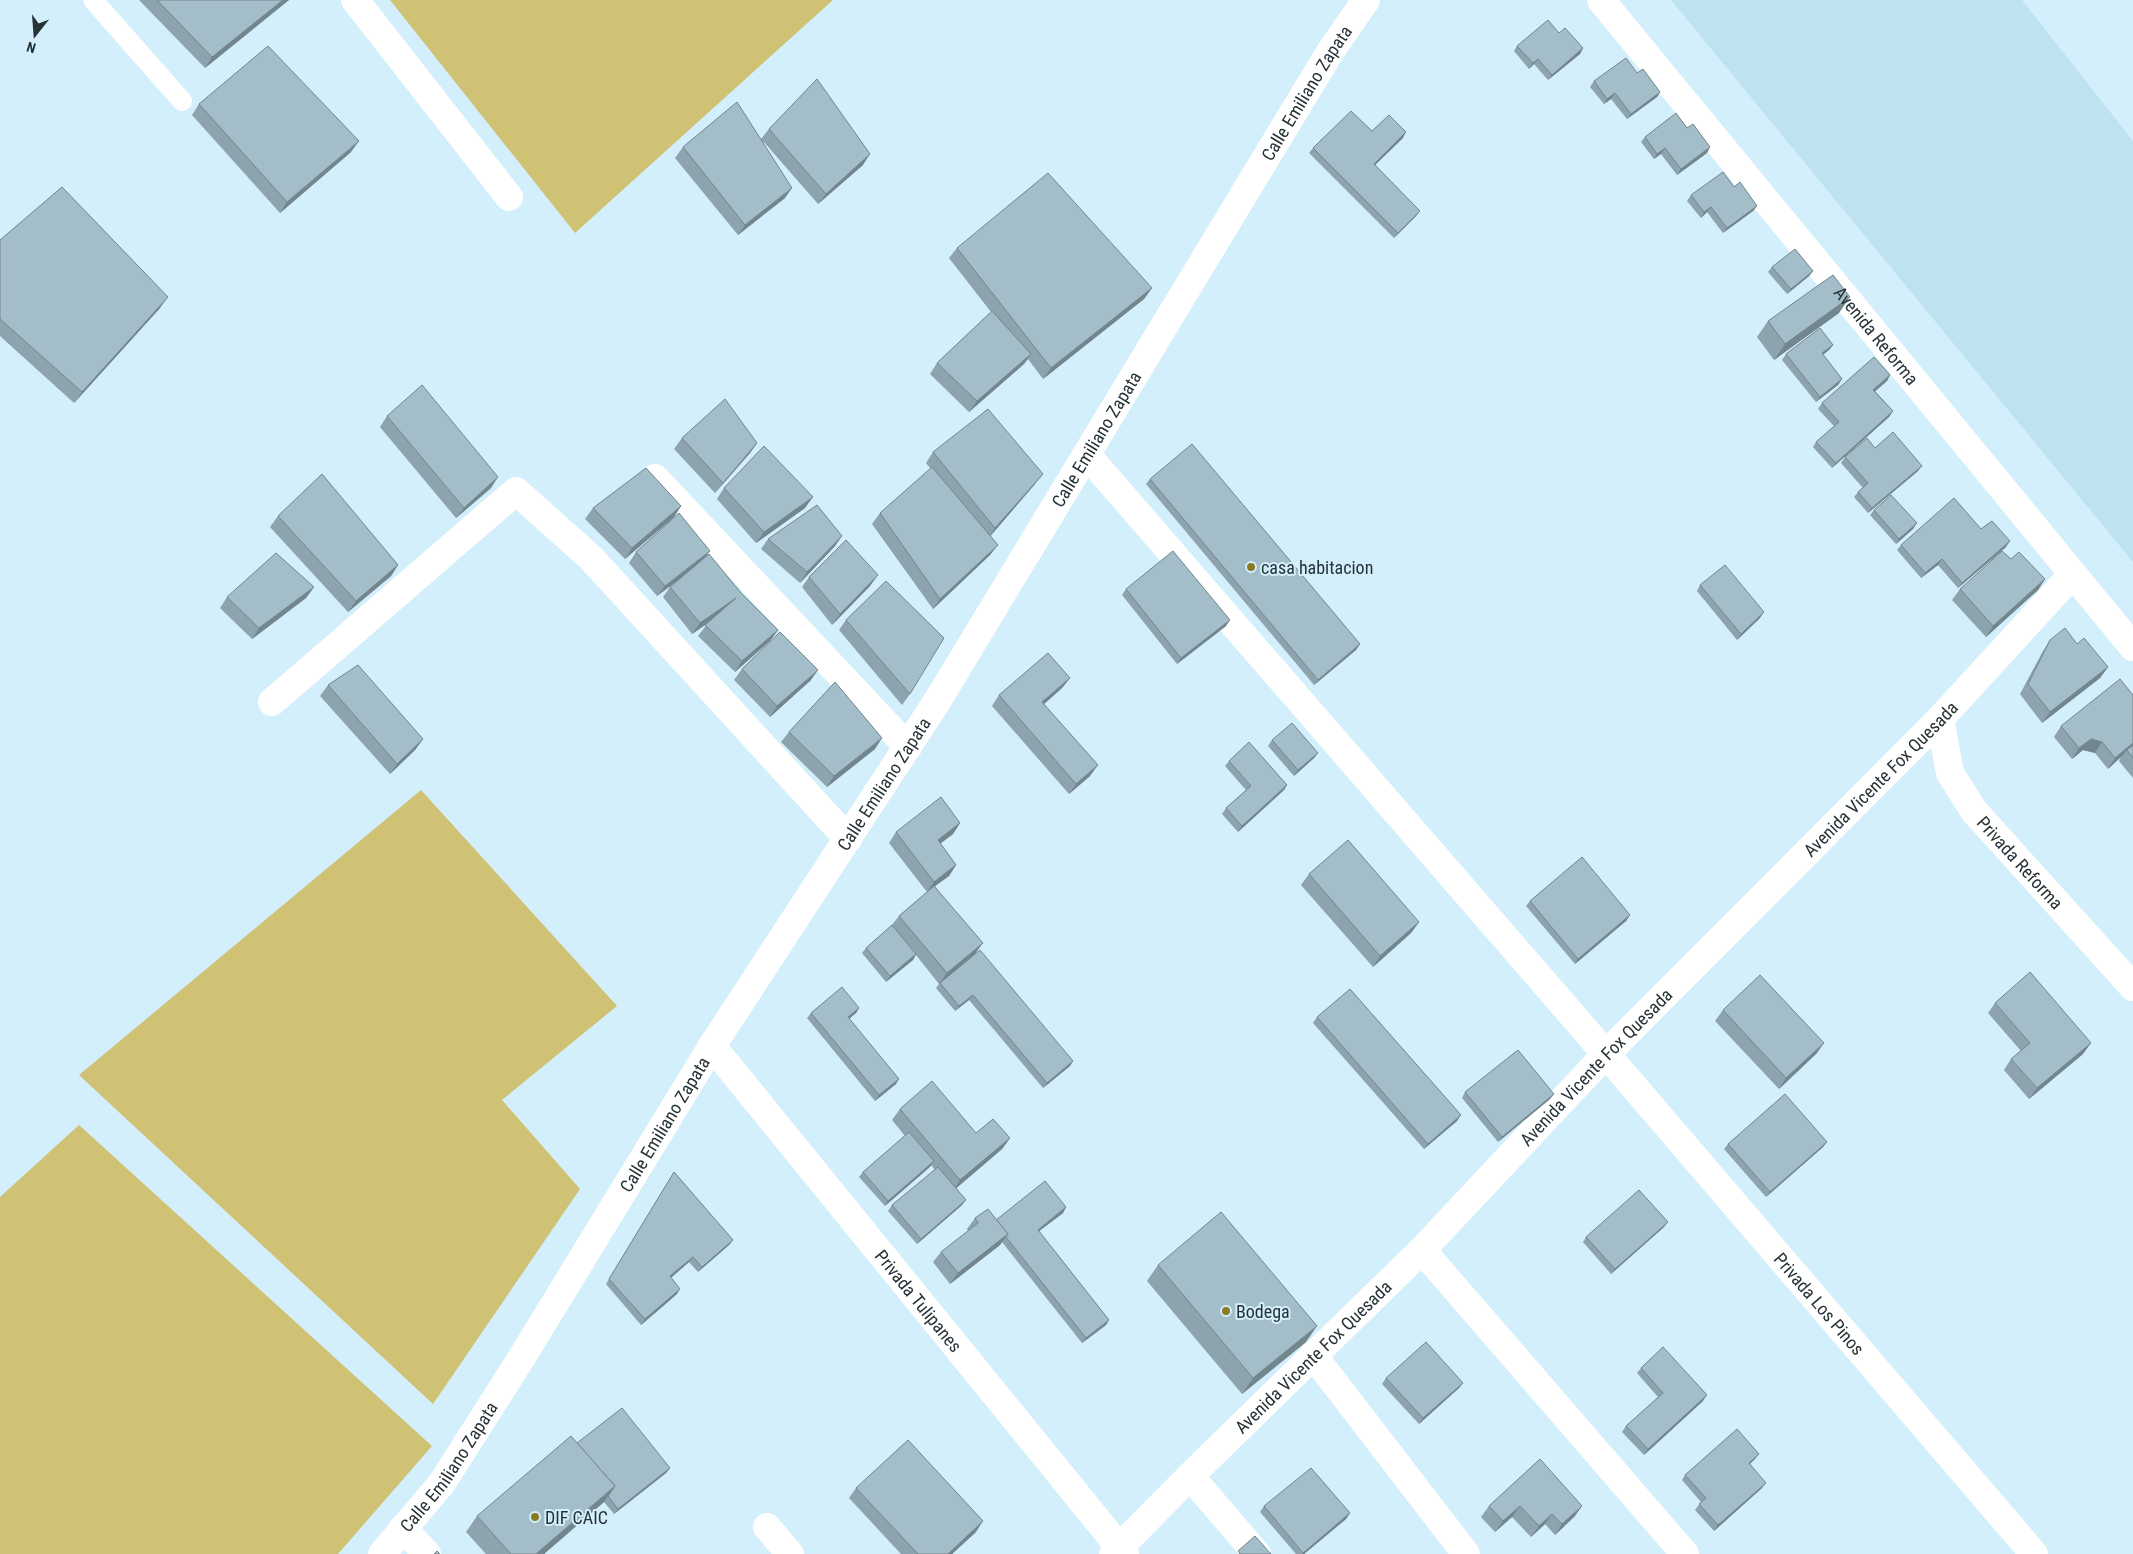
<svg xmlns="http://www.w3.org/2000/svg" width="2133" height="1554" viewBox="0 0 2133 1554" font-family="'Roboto Condensed',sans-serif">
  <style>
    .built { fill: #bee2f0 }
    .green { fill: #cfc275 }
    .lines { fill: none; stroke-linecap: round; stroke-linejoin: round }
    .service { stroke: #fff; stroke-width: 20 }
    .minor { stroke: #fff; stroke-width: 28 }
    .wall { fill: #8da3ad }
    .shaded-wall { fill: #73858d }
    .building { fill: #a4bec9; stroke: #73858d }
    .poi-dot { fill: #8a7b21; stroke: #d3effb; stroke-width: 2 }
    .labels { text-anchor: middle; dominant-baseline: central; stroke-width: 4; stroke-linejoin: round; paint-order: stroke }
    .street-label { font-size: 18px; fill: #273236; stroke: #d3effb }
    .poi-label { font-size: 18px; fill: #273236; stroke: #d3effb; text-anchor: start }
  </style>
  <rect width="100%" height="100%" fill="#d3effb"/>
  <path class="built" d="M1671,0H2022L2133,141V562Z"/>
  <g class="green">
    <path d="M390,0H833L575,233Z"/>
    <path d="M421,790L617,1006L502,1100L580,1189L433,1404L79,1075Z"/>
    <path d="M79,1125L432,1446L338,1554H0V1197Z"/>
  </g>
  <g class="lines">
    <path class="service" d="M93,0L182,101"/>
    <g class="minor">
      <path d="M355,0L509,197"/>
      <path id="s1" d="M1601,0L2133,647"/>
      <path id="s2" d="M1087,455L1606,1054L2034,1554"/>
      <path d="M655,478L908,747"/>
      <path d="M272,702L516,491L591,558L848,839"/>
      <path id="s3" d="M1940,719L1950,773L1974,811L2133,987"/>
      <path id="s4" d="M712,1046L1125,1554"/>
      <path d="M1422,1250L1685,1554"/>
      <path d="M1313,1355L1466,1554"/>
      <path d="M1190,1476L1257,1554"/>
      <path d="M767,1527L790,1554"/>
      <path d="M403,1528L427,1554"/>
      <path id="s5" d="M382,1554L442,1483L522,1357L712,1046L936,703L1330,52L1366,0"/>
      <path id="s6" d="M1113,1554L1190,1476L1422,1250L1606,1054L1940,719L2072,575"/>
    </g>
  </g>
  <g class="wall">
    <path d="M139,0H289L205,68Z"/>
    <path d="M1517,46L1583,48L1580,54L1548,80L1534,64L1529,69L1514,51Z"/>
    <path d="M1594,81L1660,92L1657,97L1627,119L1611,99L1604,104L1590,87Z"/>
    <path d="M199,104L351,152L280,213L192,115Z"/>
    <path d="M1687,128L1707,153L1677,175L1661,154L1654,159L1641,142L1645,137Z"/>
    <path d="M769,129L863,165L818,204L763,141L785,198L738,235L675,158L683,147L761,139Z"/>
    <path d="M1372,131L1403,138L1374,165L1420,211L1416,216L1394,238L1309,153L1313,148Z"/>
    <path d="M1734,187L1757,206L1753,211L1723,233L1707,212L1701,218L1687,201L1691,195Z"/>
    <path d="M0,240L160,308L74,403L0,336Z"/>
    <path d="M957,248L1152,288L1144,299L1043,379L1028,359L1024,364L969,412L930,374L937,363L991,312L949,258Z"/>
    <path d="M1772,267L1813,271L1809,276L1787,294L1768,272Z"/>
    <path d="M1839,313L1774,360L1757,337L1768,321Z"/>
    <path d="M1833,345L1829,350L1823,355L1842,379L1838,385L1816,402L1782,360L1786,354Z"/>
    <path d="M1890,375L1887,381L1875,391L1893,411L1889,417L1832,468L1813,447L1816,442L1834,426L1818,409L1822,403Z"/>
    <path d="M387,416L491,488L456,518L380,427Z"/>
    <path d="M682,438L757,443L750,453L715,493L674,449Z"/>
    <path d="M1875,448L1918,471L1868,513L1854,497L1858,492L1863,488L1841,463L1845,457Z"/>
    <path d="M933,452L1035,484L990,536V555L933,609L872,524L880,513L931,469L926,463Z"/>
    <path d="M1150,479L1360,644L1356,650L1314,685L1146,484Z"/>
    <path d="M724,488L805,508L756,543L717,499Z"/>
    <path d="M681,506L674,517L625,559L585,519L593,508Z"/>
    <path d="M1874,510L1913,529L1896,544L1870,515Z"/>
    <path d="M278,516L398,565L391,576L348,612L270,527Z"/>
    <path d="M1981,529L2006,547L1958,588L1938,565L1921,578L1897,550L1901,545Z"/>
    <path d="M768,539L835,546L800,583L761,549Z"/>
    <path d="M636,552L705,557L778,630L770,641L735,672L698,636L708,623L692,634L663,597L670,587L677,581L657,596L629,563Z"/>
    <path d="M2011,559L2045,579L2038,590L1986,637L1952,600L1960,589Z"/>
    <path d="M809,577L870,586L832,625L802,587Z"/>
    <path d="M1700,585L1760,618L1737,640L1697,591Z"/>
    <path d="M314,587L306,598L252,639L220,608L227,597Z"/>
    <path d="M1126,589L1226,626L1177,664L1122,595Z"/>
    <path d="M846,620L910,694L902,705L839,630Z"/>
    <path d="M2050,640L2077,644L2108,667L2100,678L2042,723L2020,694L2043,651Z"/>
    <path d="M742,669L811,680L770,717L734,680Z"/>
    <path d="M1070,678L1062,688L1044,704L1090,776L1069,794L992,706L999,695Z"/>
    <path d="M328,685L423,739L415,750L390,774L320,696Z"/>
    <path d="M2133,695V778L2119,761L2121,757L2108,769L2095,753L2083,750L2072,759L2054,737L2061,726Z"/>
    <path d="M789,732L875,749L827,787L781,742Z"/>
    <path d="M1272,740L1318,753L1314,758L1294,776L1268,746Z"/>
    <path d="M1229,761L1287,785L1284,790L1238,832L1222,814L1226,808L1246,790L1225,766Z"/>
    <path d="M960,823L953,834L940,844L956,865L949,876L935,886L976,953L1073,1061L1070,1066L1043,1088L969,1000L955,1011L936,988L939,984L916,955L913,960L886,982L862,953L866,948L891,926L899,916L927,892L889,843L896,832Z"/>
    <path d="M1309,874L1419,922L1411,933L1373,967L1301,885Z"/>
    <path d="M1530,901L1630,915L1626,921L1575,964L1526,906Z"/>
    <path d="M1995,1003L2083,1054L2029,1099L2004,1070L2011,1059L2021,1051L1988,1013Z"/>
    <path d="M859,1008L856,1013L849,1019L896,1084L875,1101L807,1018L811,1013Z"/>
    <path d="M1723,1010L1817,1053L1779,1089L1715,1021Z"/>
    <path d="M1317,1017L1457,1121L1424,1149L1313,1023Z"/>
    <path d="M1465,1092L1550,1099L1498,1142L1462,1098Z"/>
    <path d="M900,1109L976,1133L1010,1138L1002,1149L956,1188L966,1200L962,1205L917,1244L888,1211L892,1205L935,1170L931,1165L885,1206L859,1177L863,1172L905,1136L892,1120Z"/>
    <path d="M1827,1142L1823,1147L1766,1197L1724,1149L1728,1144Z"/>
    <path d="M674,1172L733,1240L729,1245L698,1272L689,1262L671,1278L677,1294L641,1325L606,1284Z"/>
    <path d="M1066,1207L1063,1213L1039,1231L1109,1320L1106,1325L1082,1343L1002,1242L1000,1245L950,1284L933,1262L941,1252L968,1231L967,1229L975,1218L996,1220Z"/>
    <path d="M1664,1227L1611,1274L1583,1242L1586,1237Z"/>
    <path d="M1158,1265L1306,1342L1242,1394L1147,1281Z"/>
    <path d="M1641,1368L1703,1401L1644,1455L1622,1432L1626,1426L1658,1397L1637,1373Z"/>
    <path d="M1386,1378L1463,1383L1459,1388L1419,1424L1382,1384Z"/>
    <path d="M577,1443L670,1468L666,1473L614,1514L604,1502L544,1554H486L466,1532L477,1516Z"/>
    <path d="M1540,1459L1575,1516L1555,1535L1545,1524L1531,1537L1512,1517L1495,1532L1481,1517L1489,1506Z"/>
    <path d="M1755,1459L1750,1464L1762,1488L1714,1531L1695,1510L1701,1502L1682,1480L1685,1475Z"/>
    <path d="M856,1488L976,1532L952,1554H901L849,1498Z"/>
    <path d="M1264,1506L1350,1513L1346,1519L1304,1554H1296L1260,1512Z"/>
  </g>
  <g class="shaded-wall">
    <path d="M283,0H289L205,68L212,57Z"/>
    <path d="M1583,48L1580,54L1548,80L1552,75Z"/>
    <path d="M1538,59L1534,64L1529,69L1533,63Z"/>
    <path d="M1660,92L1657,97L1627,119L1631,114Z"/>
    <path d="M1615,93L1611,99L1604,104L1607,99Z"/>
    <path d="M1406,132L1403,138L1370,170L1374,164Z"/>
    <path d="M359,141L351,152L280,213L287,202Z"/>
    <path d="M1710,147L1707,153L1677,175L1681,169Z"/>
    <path d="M1665,148L1661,154L1654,159L1657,154Z"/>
    <path d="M870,154L863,165L818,204L826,194Z"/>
    <path d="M792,188L785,198L738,235L745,225Z"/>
    <path d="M1757,206L1753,211L1723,233L1727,228Z"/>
    <path d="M1711,207L1707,212L1701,218L1704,212Z"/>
    <path d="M1420,211L1416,216L1394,238L1398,233Z"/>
    <path d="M1813,271L1809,276L1787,294L1791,289Z"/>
    <path d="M1152,288L1144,299L1043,379L1051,368Z"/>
    <path d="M168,297L160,308L74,403L82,392Z"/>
    <path d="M1850,297L1839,313L1774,360L1785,344Z"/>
    <path d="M1833,345L1829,350L1818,358L1822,353Z"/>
    <path d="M1031,354L1024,364L969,412L977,401Z"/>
    <path d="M1890,375L1887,381L1870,396L1873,390Z"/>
    <path d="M1842,379L1838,385L1816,402L1820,397Z"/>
    <path d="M1893,411L1889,417L1832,468L1836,463Z"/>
    <path d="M757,443L750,453L715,493L723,483Z"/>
    <path d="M1922,466L1918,471L1868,513L1872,508Z"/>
    <path d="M1043,474L1035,484L988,539L995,528Z"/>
    <path d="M498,477L491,488L456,518L464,508Z"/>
    <path d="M813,497L805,508L756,543L764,532Z"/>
    <path d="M681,506L674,517L625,559L632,548Z"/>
    <path d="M1917,523L1913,529L1896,544L1899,539Z"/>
    <path d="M842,536L835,546L800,583L807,572Z"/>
    <path d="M2010,541L2006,547L1958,588L1962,583Z"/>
    <path d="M998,545L990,555L933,609L940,599Z"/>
    <path d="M710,551L702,562L657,596L665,586Z"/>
    <path d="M1942,559L1938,565L1921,578L1925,573Z"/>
    <path d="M398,565L391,576L348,612L356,601Z"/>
    <path d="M878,575L870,586L832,625L840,614Z"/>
    <path d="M2045,579L2038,590L1986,637L1993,626Z"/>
    <path d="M314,587L306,598L252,639L259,628Z"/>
    <path d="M736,598L728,609L692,634L700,623Z"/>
    <path d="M1764,612L1760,618L1737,640L1741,634Z"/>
    <path d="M1230,620L1226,626L1177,664L1181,658Z"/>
    <path d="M778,630L770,641L735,672L742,661Z"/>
    <path d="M1360,644L1356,650L1314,685L1318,680Z"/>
    <path d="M2108,667L2100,678L2042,723L2050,712Z"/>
    <path d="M818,670L811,680L770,717L777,706Z"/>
    <path d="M1070,678L1062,688L1035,712L1042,702Z"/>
    <path d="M882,738L875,749L827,787L834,776Z"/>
    <path d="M423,739L415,750L390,774L397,764Z"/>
    <path d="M2091,739L2102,742L2095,753L2083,750L2072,759L2079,748Z"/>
    <path d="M2133,743V748L2127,750L2121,757L2108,769L2115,758Z"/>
    <path d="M1318,753L1314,758L1294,776L1298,770Z"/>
    <path d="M1098,765L1090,776L1069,794L1076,784Z"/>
    <path d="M1287,785L1284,790L1238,832L1242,826Z"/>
    <path d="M960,823L953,834L930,851L938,840Z"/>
    <path d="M956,865L949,876L927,892L934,882Z"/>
    <path d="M1630,915L1626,921L1575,964L1578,959Z"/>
    <path d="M1419,922L1411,933L1373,967L1380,956Z"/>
    <path d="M983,943L975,954L939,984L947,973Z"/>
    <path d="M916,954L913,960L886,982L890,976Z"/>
    <path d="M973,995L969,1000L955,1011L959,1006Z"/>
    <path d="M859,1008L856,1013L844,1023L848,1017Z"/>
    <path d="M1824,1043L1817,1053L1779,1089L1786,1078Z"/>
    <path d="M2091,1043L2083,1054L2029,1099L2037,1088Z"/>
    <path d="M1073,1061L1070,1066L1043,1088L1047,1083Z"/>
    <path d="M899,1079L896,1084L875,1101L879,1095Z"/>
    <path d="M1554,1094L1550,1099L1498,1142L1502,1137Z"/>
    <path d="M1461,1115L1457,1121L1424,1149L1428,1144Z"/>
    <path d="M1010,1138L1002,1149L953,1191L960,1180Z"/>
    <path d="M1827,1142L1823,1147L1766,1197L1770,1192Z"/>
    <path d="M934,1161L930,1167L885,1206L888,1201Z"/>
    <path d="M966,1200L962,1205L917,1244L921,1239Z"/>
    <path d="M1066,1207L1063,1213L1034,1235L1038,1230Z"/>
    <path d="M1668,1222L1664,1227L1611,1274L1615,1269Z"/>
    <path d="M1008,1234L1000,1245L950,1284L958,1273Z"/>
    <path d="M733,1240L729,1245L698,1272L702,1267Z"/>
    <path d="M693,1257L689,1262L666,1282L670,1276Z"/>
    <path d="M680,1289L677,1294L641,1325L645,1319Z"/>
    <path d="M1109,1320L1106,1325L1082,1343L1086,1338Z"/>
    <path d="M1317,1326L1306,1342L1242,1394L1253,1378Z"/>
    <path d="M1463,1383L1459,1388L1419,1424L1423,1418Z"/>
    <path d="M1707,1395L1703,1401L1644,1455L1648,1449Z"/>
    <path d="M1759,1454L1755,1459L1745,1468L1749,1463Z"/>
    <path d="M670,1468L666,1473L614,1514L618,1509Z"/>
    <path d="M1766,1483L1762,1488L1714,1531L1718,1525Z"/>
    <path d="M615,1486L604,1502L544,1554H536Z"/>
    <path d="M1520,1506L1512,1517L1495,1532L1503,1521Z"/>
    <path d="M1582,1506L1575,1516L1555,1535L1562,1524Z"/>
    <path d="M1350,1513L1346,1519L1304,1554H1302Z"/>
    <path d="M1552,1514L1545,1524L1531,1537L1539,1526Z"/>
    <path d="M983,1521L976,1532L952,1554H948Z"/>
  </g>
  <g class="building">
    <path d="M157,0H283L212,57Z"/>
    <path d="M1548,20L1559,33L1565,28L1583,48L1552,75L1538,59L1533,63L1517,46Z"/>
    <path d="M268,46L359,141L287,202L199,104Z"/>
    <path d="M1626,58L1637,73L1643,69L1660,92L1631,114L1615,93L1607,99L1594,81Z"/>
    <path d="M817,79L870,154L826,194L769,129Z"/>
    <path d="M737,102L792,188L745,225L683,147Z"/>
    <path d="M1351,111L1372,131L1389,115L1406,132L1374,164L1420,211L1398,233L1313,148Z"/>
    <path d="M1676,113L1687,128L1693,124L1710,147L1681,169L1665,148L1657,154L1645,137Z"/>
    <path d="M1723,172L1734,187L1740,182L1757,206L1727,228L1711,207L1704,212L1691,195Z"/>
    <path d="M1048,173L1152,288L1051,368L957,248Z"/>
    <path d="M62,187L168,297L82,392L0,319V240Z"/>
    <path d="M1795,249L1813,271L1791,289L1772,267Z"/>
    <path d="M1833,275L1850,297L1785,344L1768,321Z"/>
    <path d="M992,311L1031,354L977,401L937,363Z"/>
    <path d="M1820,328L1833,345L1822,353L1842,379L1820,397L1786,354Z"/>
    <path d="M1874,357L1890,375L1873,390L1893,411L1836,463L1816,442L1839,422L1822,403Z"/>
    <path d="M422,385L498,477L464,508L387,416Z"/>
    <path d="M725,399L757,443L723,483L682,438Z"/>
    <path d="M988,409L1043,474L995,528L933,452Z"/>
    <path d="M1893,432L1922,466L1872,508L1858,492L1868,483L1845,457L1867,438L1875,448Z"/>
    <path d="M1192,444L1360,644L1318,680L1150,479Z"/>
    <path d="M764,446L813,497L764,532L724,488Z"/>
    <path d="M932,467L998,545L940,599L880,513Z"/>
    <path d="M646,468L681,506L632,548L593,508Z"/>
    <path d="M322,474L398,565L356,601L278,516Z"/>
    <path d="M1891,495L1917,523L1899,539L1874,510Z"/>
    <path d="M1954,498L1981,529L1992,521L2010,541L1962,583L1942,559L1925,573L1901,545Z"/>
    <path d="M817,505L842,536L807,572L768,539Z"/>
    <path d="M679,513L710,551L665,586L636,552Z"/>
    <path d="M846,540L878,575L840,614L809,577Z"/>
    <path d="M1173,551L1230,620L1181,658L1126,589Z"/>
    <path d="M2002,551L2011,559L2019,552L2045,579L1993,626L1960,589Z"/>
    <path d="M276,553L314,587L259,628L227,597Z"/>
    <path d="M709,554L741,593L778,630L742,661L705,625L736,598L700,623L670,587Z"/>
    <path d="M1725,565L1764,612L1741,634L1700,585Z"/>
    <path d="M886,581L944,638L910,694L846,620Z"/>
    <path d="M2065,628L2077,644L2084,638L2108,667L2050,712L2028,684L2050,640Z"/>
    <path d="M780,632L818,670L777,706L742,669Z"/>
    <path d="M1048,653L1070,678L1042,702L1098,765L1076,784L999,695Z"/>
    <path d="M358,665L423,739L397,764L328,685Z"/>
    <path d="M2120,679L2133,695V743L2115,758L2102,742L2091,739L2079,748L2061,726Z"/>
    <path d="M835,682L882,738L834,776L789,732Z"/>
    <path d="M1292,723L1318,753L1298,770L1272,740Z"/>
    <path d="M1249,742L1287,785L1242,826L1226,808L1251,786L1229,761Z"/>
    <path d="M2133,745V758L2127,750Z"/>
    <path d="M941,797L960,823L938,840L956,865L934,882L896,832Z"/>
    <path d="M1348,840L1419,922L1380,956L1309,874Z"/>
    <path d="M1582,857L1630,915L1578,959L1530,901Z"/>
    <path d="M934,886L983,943L947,973L899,916Z"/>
    <path d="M892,925L916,954L890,976L866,948Z"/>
    <path d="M980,950L1073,1061L1047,1083L973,995L959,1006L940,983Z"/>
    <path d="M2030,972L2091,1043L2037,1088L2011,1059L2030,1043L1995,1003Z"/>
    <path d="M1760,975L1824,1043L1786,1078L1723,1010Z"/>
    <path d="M842,987L859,1008L848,1017L899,1079L879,1095L811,1013Z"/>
    <path d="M1350,989L1461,1115L1428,1144L1317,1017Z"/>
    <path d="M1518,1050L1554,1094L1502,1137L1465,1092Z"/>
    <path d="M932,1081L976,1133L993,1119L1010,1138L960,1180L900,1109Z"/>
    <path d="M1785,1094L1827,1142L1770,1192L1728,1144Z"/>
    <path d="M909,1132L934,1161L888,1201L863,1172Z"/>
    <path d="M938,1167L966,1200L921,1239L892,1205Z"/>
    <path d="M674,1172L733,1240L702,1267L693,1257L670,1276L680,1289L645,1319L609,1279Z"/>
    <path d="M1045,1181L1066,1207L1038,1230L1109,1320L1086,1338L1006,1237L1008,1234L996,1220Z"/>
    <path d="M1639,1190L1668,1222L1615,1269L1586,1237Z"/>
    <path d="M988,1209L1008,1234L958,1273L941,1252L978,1223L975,1218Z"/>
    <path d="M1221,1212L1317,1326L1253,1378L1158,1265Z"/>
    <path d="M1426,1342L1463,1383L1423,1418L1386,1378Z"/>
    <path d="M1663,1347L1707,1395L1648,1449L1626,1426L1663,1393L1641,1368Z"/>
    <path d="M622,1408L670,1468L618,1509L608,1496L615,1486L577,1443Z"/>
    <path d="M1737,1429L1759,1454L1749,1463L1766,1483L1718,1525L1699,1504L1706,1498L1685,1475Z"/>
    <path d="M571,1436L615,1486L536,1554H511L477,1516Z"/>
    <path d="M908,1440L983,1521L948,1554H918L856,1488Z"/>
    <path d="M1540,1459L1582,1506L1562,1524L1552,1514L1539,1526L1520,1506L1503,1521L1489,1506Z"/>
    <path d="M1311,1468L1350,1513L1303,1553L1264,1506Z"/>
    <path d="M1255,1536L1271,1554H1240L1238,1551Z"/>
    <path d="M437,1551L440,1554H434Z"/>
  </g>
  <g class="poi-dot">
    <circle cx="1251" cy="567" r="5"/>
    <circle cx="1226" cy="1311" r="5"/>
    <circle cx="535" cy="1517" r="5"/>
  </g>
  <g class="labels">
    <g class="street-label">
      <text stroke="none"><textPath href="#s5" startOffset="1730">Calle Emiliano Zapata</textPath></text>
      <text stroke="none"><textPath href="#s1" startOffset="434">Avenida Reforma</textPath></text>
      <text stroke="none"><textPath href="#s5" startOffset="1325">Calle Emiliano Zapata</textPath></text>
      <text stroke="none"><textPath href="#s6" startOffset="1091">Avenida Vicente Fox Quesada</textPath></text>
      <text stroke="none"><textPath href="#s5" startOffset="920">Calle Emiliano Zapata</textPath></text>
      <text stroke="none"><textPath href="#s3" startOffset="169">Privada Reforma</textPath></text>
      <text stroke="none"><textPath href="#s6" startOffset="686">Avenida Vicente Fox Quesada</textPath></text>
      <text stroke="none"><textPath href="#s5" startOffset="515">Calle Emiliano Zapata</textPath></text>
      <text stroke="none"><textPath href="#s4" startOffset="328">Privada Tulipanes</textPath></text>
      <text stroke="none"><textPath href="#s2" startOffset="1121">Privada Los Pinos</textPath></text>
      <text stroke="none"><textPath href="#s6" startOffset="281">Avenida Vicente Fox Quesada</textPath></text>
      <text stroke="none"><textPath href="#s5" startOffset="110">Calle Emiliano Zapata</textPath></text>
    </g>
    <g class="poi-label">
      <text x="1261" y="567">casa habitacion</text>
      <text x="1236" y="1311">Bodega</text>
      <text x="545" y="1517">DIF CAIC</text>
    </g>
  </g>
  <g transform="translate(35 35) rotate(197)" stroke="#d3effb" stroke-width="4" paint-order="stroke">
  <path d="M0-4L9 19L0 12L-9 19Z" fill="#273236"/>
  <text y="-8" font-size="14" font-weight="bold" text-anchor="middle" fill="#273236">N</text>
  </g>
</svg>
